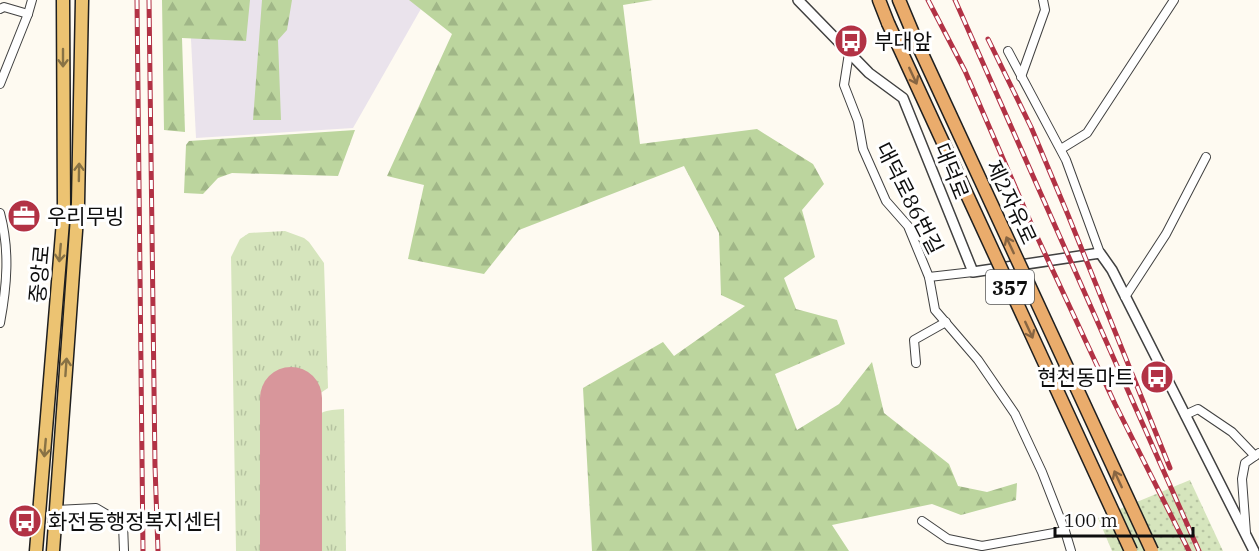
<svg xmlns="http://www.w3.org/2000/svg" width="1259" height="551" viewBox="0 0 1259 551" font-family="'IBM Plex Serif','Noto Sans KR',serif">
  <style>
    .industrial { fill: #eae3ec }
    .grass { fill: url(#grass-tufts) }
    .forest { fill: url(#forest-firs) }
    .park { fill: url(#park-dots) }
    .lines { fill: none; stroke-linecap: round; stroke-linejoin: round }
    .runway { stroke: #d8969b; stroke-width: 62 }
    .minor-casing { stroke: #414141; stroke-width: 10 }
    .tertiary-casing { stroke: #414141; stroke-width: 12 }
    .primary-casing { stroke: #1f1f1f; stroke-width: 15 }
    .trunk-casing { stroke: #1f1f1f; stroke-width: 15 }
    .minor { stroke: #fff; stroke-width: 8 }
    .tertiary { stroke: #fff; stroke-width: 9 }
    .primary { stroke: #ecc372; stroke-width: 12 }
    .trunk { stroke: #eaac6c; stroke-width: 12 }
    .rail-casing { stroke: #b23245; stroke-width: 5 }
    .rail { stroke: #fff; stroke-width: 3; stroke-dasharray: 9; stroke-linecap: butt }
    .trunk-bridge-casing { stroke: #1f1f1f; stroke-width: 15; stroke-linecap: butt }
    .trunk-bridge { stroke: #eaac6c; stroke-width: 12 }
    .oneway { stroke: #887245 }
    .oneway2 { stroke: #876542 }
    .labels { text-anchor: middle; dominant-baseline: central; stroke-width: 6; stroke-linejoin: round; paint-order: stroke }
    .shield { fill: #fff; stroke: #565656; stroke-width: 1.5 }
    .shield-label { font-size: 20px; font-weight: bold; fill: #0e0e0e }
    .poi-label { font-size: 21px; fill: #0e0e0e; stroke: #fff; text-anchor: start }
    .street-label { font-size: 21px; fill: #0e0e0e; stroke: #fff }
  </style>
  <defs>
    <pattern id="grass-tufts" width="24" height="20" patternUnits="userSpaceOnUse" patternTransform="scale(1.5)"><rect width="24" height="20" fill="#d6e5bd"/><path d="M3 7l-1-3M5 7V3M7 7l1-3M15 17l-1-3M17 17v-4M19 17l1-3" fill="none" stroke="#b6c3a1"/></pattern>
    <pattern id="forest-firs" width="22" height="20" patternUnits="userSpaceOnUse" patternTransform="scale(1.5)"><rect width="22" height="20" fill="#bcd59e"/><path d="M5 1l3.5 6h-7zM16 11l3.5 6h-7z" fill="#a0b687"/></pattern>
    <pattern id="park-dots" width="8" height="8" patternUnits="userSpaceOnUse" patternTransform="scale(1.5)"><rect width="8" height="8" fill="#d6e5bd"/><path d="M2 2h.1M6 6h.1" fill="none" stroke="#b6c3a1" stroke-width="1.8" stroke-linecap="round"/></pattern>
  </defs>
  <rect width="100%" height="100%" fill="#fefaf1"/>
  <path class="industrial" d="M189,0H426L353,128L196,138Z"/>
  <g class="grass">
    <path d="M285,231L304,238L309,242L324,263L328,388L319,394L278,392L280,551H236L231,257L240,239L249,233Z"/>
    <path d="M344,409L346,551H307V429C314,411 327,410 344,409Z"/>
  </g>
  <g class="forest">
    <path d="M162,0H250L246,41L182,38L185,132L164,130Z"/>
    <path d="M262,0H292L287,30L278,40L281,120H253Z"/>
    <path d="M409,0H653L623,5L640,144L757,129L813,164L824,184L802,210L815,257L784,278L796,309L837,320L845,344L775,374L797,430L839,404L872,362L884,413L949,464L958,486L987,492L1017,483L1016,500L961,515L932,504L832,525L849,551H592L583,388L663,342L674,356L745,306L721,295L719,233L684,166L519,230L484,274L408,259L424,185L387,176L452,34Z"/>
    <path d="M355,130L338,176L232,173L218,178L203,194L184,193L186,145L189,141Z"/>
  </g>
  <path class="park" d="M1190,480L1223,551H1112L1098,518Z"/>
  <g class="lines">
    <path class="runway" d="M291,398V551"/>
    <g class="minor-casing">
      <g id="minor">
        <path d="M0,9L4,7L28,14"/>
        <path d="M1008,51L1066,160L1100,253"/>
        <path d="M849,53L844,85L858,121L863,149L886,201L908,226L929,277L935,310L978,360L1015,414L1042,472L1065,531L1071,551"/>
        <path d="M1021,77L1045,10L1043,0"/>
        <path d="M0,84L28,14L32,0"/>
        <path d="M1061,149L1087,133L1174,0"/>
        <path d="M0,213C10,250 7,286 0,323"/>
        <path d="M929,277L973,272"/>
        <path d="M1125,297L1166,234L1206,157"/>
        <path d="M916,363L914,340L946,322"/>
        <path d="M1185,415L1198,409L1232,432L1255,456"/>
        <path d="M56,510L96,508L123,524L124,551"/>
        <path d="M922,521L948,539L982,546L1065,531"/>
        <path d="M1246,533L1242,479L1245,463L1259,453"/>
      </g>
    </g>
    <g class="tertiary-casing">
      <path id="tertiary" d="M798,0L869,73L903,98L973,272L1100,253L1112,270L1254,551"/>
    </g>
    <g class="primary-casing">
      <g id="primary">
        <path d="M36,551L64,209L63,0"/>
        <path d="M53,551L78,203L82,0"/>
      </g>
    </g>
    <g class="trunk-casing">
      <g id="trunk">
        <path d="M879,0L888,23"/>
        <path d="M899,0L917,43"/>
      </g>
    </g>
    <use href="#minor" class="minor"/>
    <use href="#tertiary" class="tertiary"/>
    <use href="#primary" class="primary"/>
    <use href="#trunk" class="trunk"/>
    <g class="rail-casing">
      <g id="rail">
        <path d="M137,0L143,551"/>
        <path d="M149,0L155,466L158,551"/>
        <path d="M928,0L965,71L1033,228L1115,404L1189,551"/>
        <path d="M955,0L1199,551"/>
        <path d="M988,39L1031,127L1068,215L1170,468"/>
      </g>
    </g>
    <use href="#rail" class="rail"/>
    <g class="trunk-bridge-casing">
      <g id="trunk-bridge">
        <path d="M888,23L1131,551"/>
        <path d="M917,43L1152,551"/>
      </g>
    </g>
    <use href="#trunk-bridge" class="trunk-bridge"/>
  </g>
  <defs><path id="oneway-shaft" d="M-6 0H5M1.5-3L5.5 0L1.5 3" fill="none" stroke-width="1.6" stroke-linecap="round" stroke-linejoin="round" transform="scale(1.5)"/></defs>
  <g class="oneway">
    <use href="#oneway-shaft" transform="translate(63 58) rotate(90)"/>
    <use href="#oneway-shaft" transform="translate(79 172) rotate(-89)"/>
    <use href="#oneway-shaft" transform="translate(60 253) rotate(95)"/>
    <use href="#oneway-shaft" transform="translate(66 367) rotate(-86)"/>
    <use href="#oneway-shaft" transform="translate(45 448) rotate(95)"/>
  </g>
  <g class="oneway2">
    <use href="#oneway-shaft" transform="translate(913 76) rotate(65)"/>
    <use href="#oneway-shaft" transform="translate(1010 245) rotate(-115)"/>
    <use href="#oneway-shaft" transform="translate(1029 330) rotate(65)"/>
    <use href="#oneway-shaft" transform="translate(1118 479) rotate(-115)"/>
  </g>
  <defs>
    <g id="bus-disc" transform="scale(1.725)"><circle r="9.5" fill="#b23245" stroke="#fff"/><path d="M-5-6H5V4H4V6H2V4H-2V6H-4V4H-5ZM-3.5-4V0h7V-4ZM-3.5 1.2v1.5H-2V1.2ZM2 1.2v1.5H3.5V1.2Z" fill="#fff"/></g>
    <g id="office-disc" transform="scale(1.725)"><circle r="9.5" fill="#b23245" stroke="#fff"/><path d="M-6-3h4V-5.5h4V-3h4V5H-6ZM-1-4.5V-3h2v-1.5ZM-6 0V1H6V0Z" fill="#fff"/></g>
  </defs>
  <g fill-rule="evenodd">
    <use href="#bus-disc" x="851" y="41"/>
    <use href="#office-disc" x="24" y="216"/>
    <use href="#bus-disc" x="1157" y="377"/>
    <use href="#bus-disc" x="25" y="521"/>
  </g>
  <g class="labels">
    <rect class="shield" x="986" y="270" width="48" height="34" rx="4.5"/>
    <g class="shield-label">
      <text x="1010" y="287">357</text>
    </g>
    <g class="poi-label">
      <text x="874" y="41">부대앞</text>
      <text x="47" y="216">우리무빙</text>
      <text x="1134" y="377" text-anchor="end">현천동마트</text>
      <text x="48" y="521">화전동행정복지센터</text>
    </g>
    <g class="street-label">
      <text transform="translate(952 171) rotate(68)">대덕로</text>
      <text transform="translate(910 198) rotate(63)">대덕로86번길</text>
      <text transform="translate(1012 202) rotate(65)">제2자유로</text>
      <text transform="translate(39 274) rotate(-85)">중앙로</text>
    </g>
  </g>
  <path d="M1055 527v9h138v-9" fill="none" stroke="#0e0e0e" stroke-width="3"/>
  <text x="1064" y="527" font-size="18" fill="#0e0e0e" stroke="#ffffff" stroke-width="4.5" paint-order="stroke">100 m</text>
</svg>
